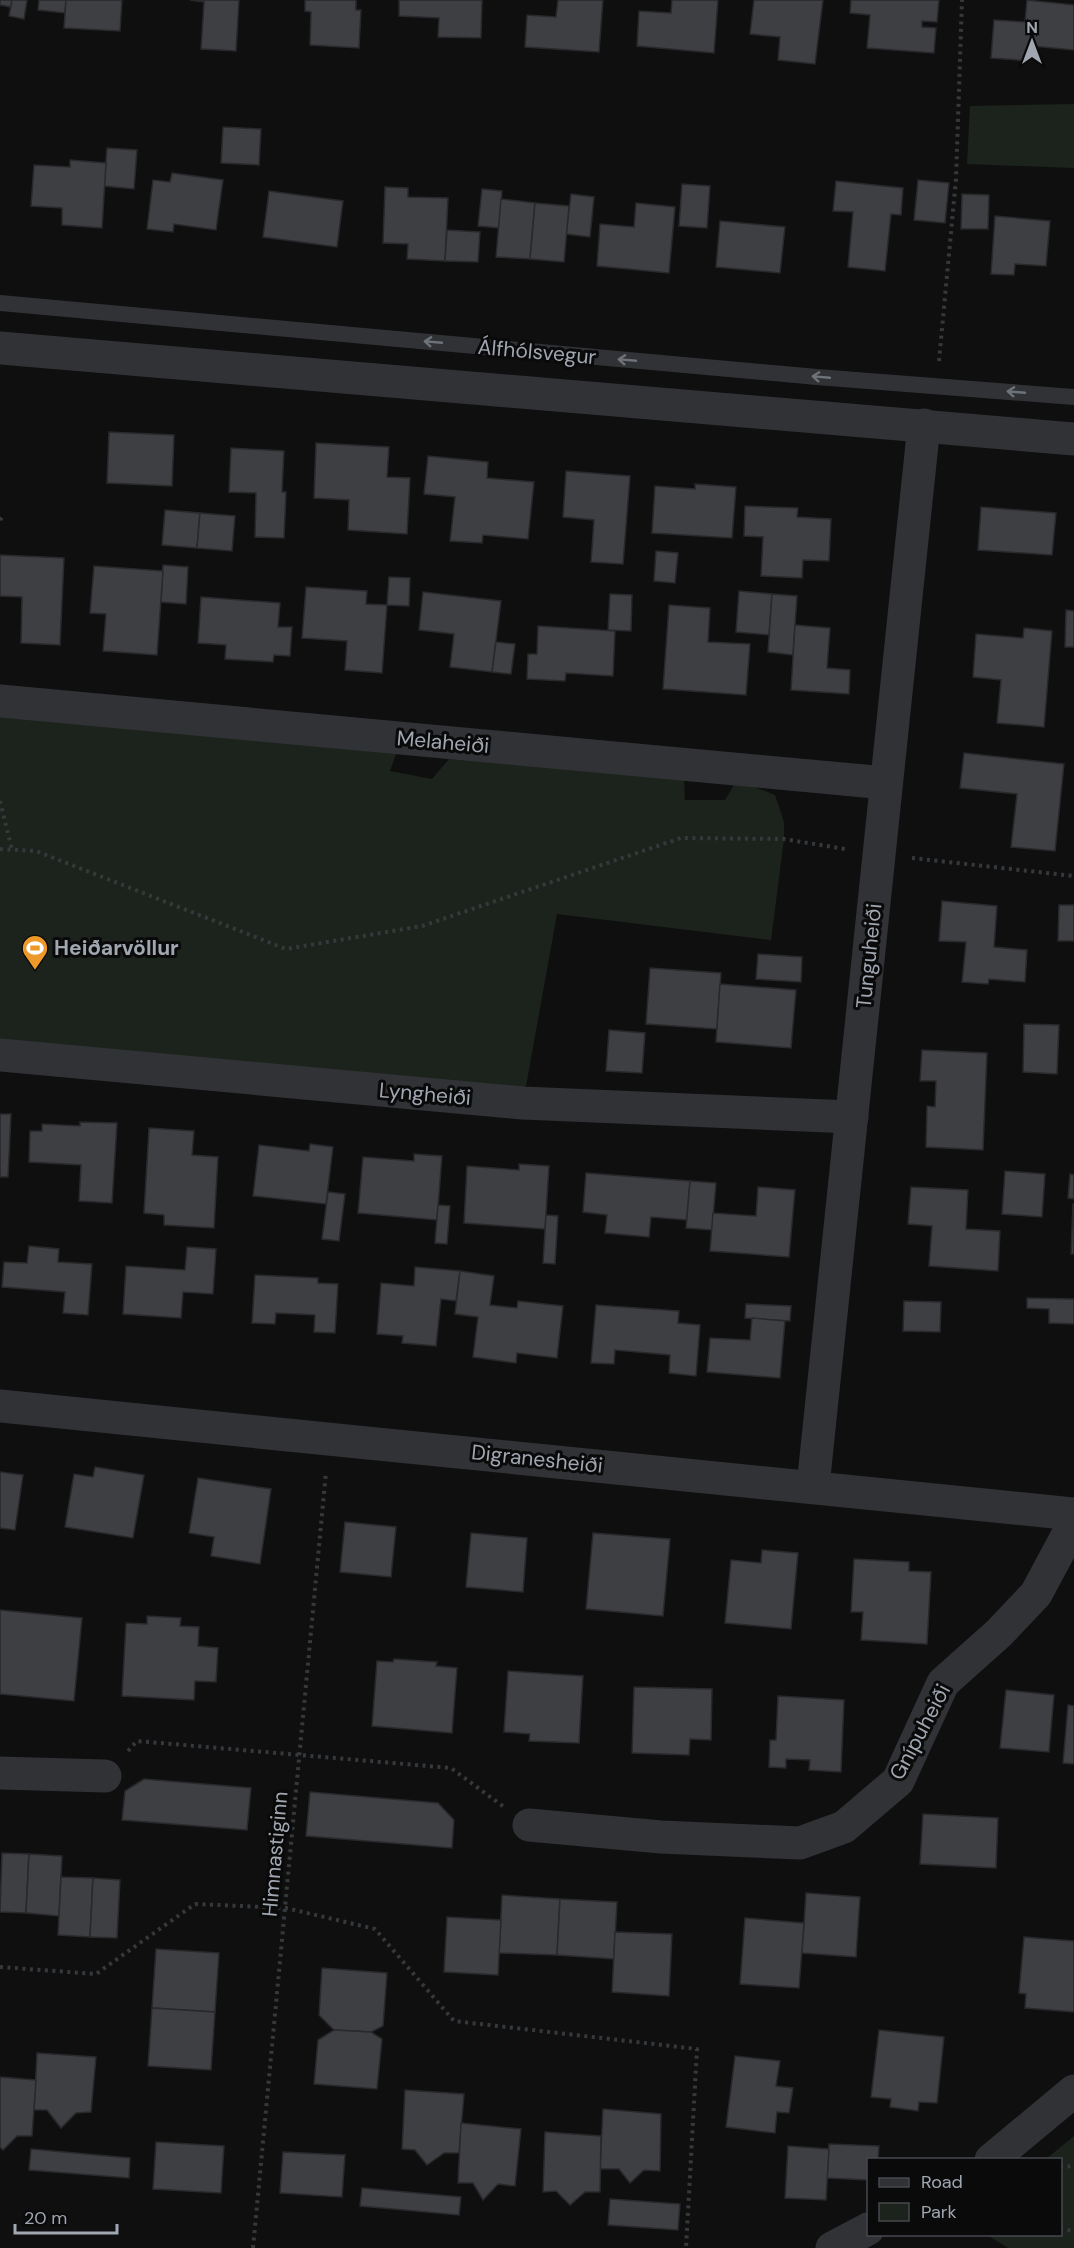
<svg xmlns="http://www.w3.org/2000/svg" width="1074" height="2248" viewBox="0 0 1074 2248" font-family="'DM Sans',sans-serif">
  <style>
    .green { fill: #1c231c }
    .building { fill: #3e3f43; stroke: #29292c; stroke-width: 1.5 }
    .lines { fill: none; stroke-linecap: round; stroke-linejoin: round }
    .path { stroke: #36393c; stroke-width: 4; stroke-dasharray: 3 4.5; stroke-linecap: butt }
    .service { stroke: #303235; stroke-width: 16 }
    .minor { stroke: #303235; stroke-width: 33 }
    .tertiary { stroke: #303235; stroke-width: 33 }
    .oneway { stroke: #6e7279 }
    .labels { text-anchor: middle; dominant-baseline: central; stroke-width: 6; stroke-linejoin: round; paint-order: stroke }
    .street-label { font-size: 21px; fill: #a0a7b1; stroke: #0a0a0b }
    .poi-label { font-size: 21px; font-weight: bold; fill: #a0a7b1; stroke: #0a0a0b; text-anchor: start }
  </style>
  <rect width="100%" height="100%" fill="#0f0f10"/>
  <g class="green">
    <path d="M1074,104V168L967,164L970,106Z"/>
    <path d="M0,714L396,754L390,771L432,779L449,759L684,779L685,800H725L737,780L775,795L784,822V839L771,940L557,914L523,1103L0,1042Z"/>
    <path d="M1074,2136V2248H1008L987,2235L1060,2234V2160L1046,2159Z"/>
  </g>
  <g class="building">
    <path d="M0,0H12L11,7L0,5Z"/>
    <path d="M12,0H27L24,19L9,16Z"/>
    <path d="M39,0H66L65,13L38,10Z"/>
    <path d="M66,0H122L120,31L64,28Z"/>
    <path d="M190,0H239L236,51L201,49L204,2Z"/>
    <path d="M305,0H356V10H361L359,48L310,45L311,12L305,11Z"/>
    <path d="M399,0H482L481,38L438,37L439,18L399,16Z"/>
    <path d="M558,0H603L599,52L525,47L527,15L556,17Z"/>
    <path d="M672,0H718L714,53L637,46L639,11L671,13Z"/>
    <path d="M754,0H823L815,64L778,60L780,37L750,34Z"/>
    <path d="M851,0H939L937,22L922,21V27L936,28L934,53L867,48L870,15L850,13Z"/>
    <path d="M1027,0L1074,5V50L1032,46L1030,61L991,58L994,20L1025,22Z"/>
    <path d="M223,127L261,129L259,165L221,163Z"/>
    <path d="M107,148L137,150L134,189L104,186Z"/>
    <path d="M70,160L106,163L102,228L62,225V208L31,206L34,165L70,167Z"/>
    <path d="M172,173L223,180L216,230L174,224L173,232L147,229L153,180L170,182Z"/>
    <path d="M918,180L949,183L945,223L914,220Z"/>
    <path d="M836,181L903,188L901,215L891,214L885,271L848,267L853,212L833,211Z"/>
    <path d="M682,184L710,186L707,228L679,226Z"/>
    <path d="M385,187L408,188V197L448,198L445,261L407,259L408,244L383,243Z"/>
    <path d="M482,189L502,191L499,228L478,226Z"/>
    <path d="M269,191L343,201L337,247L263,237Z"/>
    <path d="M571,194L594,197L590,237L566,234Z"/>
    <path d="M962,194L989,195L988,229H961Z"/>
    <path d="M501,199L535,203L530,259L496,257Z"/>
    <path d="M535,203L569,206L564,262L530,259Z"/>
    <path d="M636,203L675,207L669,273L597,266L600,224L634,227Z"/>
    <path d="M995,216L1050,221L1046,266L1015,264L1014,275L991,274Z"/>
    <path d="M720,221L785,227L780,273L716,267Z"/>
    <path d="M447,230L480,232L478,262L445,261Z"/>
    <path d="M109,432L174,435L172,486L107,483Z"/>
    <path d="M316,443L389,447L387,477L410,478L407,534L348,530L349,500L314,498Z"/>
    <path d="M231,448L284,451L282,492H286L284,538L255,537L256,493L229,492Z"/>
    <path d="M428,456L488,462L487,478L534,482L528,539L483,535L482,543L450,541L455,497L424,494Z"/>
    <path d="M566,471L630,476L623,564L591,562L594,520L563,517Z"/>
    <path d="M695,484L736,487L732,538L652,533L655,486L695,489Z"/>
    <path d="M745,506L798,508L797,517L831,519L829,561L803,560L802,578L761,576L763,537L744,536Z"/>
    <path d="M981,507L1056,513L1052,555L978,550Z"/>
    <path d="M165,510L200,513L197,548L162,545Z"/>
    <path d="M200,513L235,516L232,551L197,548Z"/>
    <path d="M656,551L678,553L675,583L654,581Z"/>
    <path d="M0,555L64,558L60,645L21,643L22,597L0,596Z"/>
    <path d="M163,565L188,567L186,604L161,602Z"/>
    <path d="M94,566L163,571L157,655L103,651L106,614L90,613Z"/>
    <path d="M389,577L410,578L409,606L387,605Z"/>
    <path d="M306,587L367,591L366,604L387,605L382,673L345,670L347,641L302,638Z"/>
    <path d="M739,591L772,594L769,635L736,632Z"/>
    <path d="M423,592L501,601L492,672L450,667L454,634L419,630Z"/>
    <path d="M610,594L632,595L631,631L608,630Z"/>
    <path d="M772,594L797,596L793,655L768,652Z"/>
    <path d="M201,597L280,603L278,627H292L290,656L274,655L273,662L225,659L226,645L198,643Z"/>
    <path d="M669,605L710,608L708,642L750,644L746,695L663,689Z"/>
    <path d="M1066,610L1074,611V647H1065Z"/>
    <path d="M795,625L830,628L827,668L850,670L849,694L791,690Z"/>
    <path d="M538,626L615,631L613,676L566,673L565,681L527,679L528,654H537Z"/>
    <path d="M1024,628L1052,631L1044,727L997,723L1001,680L973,677L976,634L1023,638Z"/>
    <path d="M496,642L515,644L511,674L492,672Z"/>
    <path d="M964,753L1064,764L1055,851L1011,847L1017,794L960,788Z"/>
    <path d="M942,901L997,906L994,947L1027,950L1025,982L989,979L988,984L962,982L966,942L939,941Z"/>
    <path d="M1059,905H1074V941H1058Z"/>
    <path d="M758,954L802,957L801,982L756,979Z"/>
    <path d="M650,968L721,973L717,1029L646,1024Z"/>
    <path d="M720,984L796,990L791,1048L716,1042Z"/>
    <path d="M1024,1024L1059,1025L1057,1074L1023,1072Z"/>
    <path d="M609,1030L645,1033L642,1073L606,1071Z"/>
    <path d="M922,1050L987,1053L983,1150L926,1147L927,1106L935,1107L936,1081H920Z"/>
    <path d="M0,1114H11L8,1177H0Z"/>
    <path d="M80,1122L117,1123L112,1203L79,1201L81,1165L29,1162L30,1131H42V1124L80,1126Z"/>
    <path d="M149,1128L194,1131L192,1155L218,1157L214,1228L164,1225V1215L144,1213Z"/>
    <path d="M310,1144L333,1147L326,1204L253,1196L259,1145L309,1151Z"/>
    <path d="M414,1154L442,1156L437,1220L358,1213L363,1157L414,1161Z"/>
    <path d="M519,1164L549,1166L545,1229L464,1223L467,1166L519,1170Z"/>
    <path d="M1005,1171L1045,1174L1042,1217L1002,1214Z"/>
    <path d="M586,1173L690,1181L687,1220L651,1217L649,1237L605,1233L607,1215L583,1212Z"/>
    <path d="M1070,1174L1074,1175V1199L1068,1198Z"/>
    <path d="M690,1181L716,1183L712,1230L686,1228Z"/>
    <path d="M758,1187L795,1190L789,1257L710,1251L713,1213L756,1216Z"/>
    <path d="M911,1187L968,1190L966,1229L1000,1231L998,1271L929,1266L932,1226L908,1224Z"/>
    <path d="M328,1192L345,1194L339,1241L322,1239Z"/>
    <path d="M1073,1204H1074V1254H1071Z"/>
    <path d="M438,1205L450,1206L447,1244L435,1243Z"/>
    <path d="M546,1215L558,1216L555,1264L543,1263Z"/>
    <path d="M29,1246L59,1249L58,1262L92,1264L88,1315L63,1313L65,1292L2,1287L4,1262L27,1263Z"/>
    <path d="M187,1247L216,1249L213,1294L183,1292L181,1318L123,1314L126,1266L185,1270Z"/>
    <path d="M415,1267L460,1271L456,1301L441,1299L436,1346L402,1343L403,1336L377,1334L381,1283L414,1286Z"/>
    <path d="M460,1271L494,1276L490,1305L517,1308L518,1301L563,1306L557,1358L517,1353L516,1363L473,1357L478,1317L455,1314Z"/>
    <path d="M255,1275L318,1278V1283L338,1284L335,1333L314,1332L315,1315L276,1313L275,1324L252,1323Z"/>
    <path d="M1027,1298L1074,1299V1324L1049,1323V1309L1027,1308Z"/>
    <path d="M904,1301L941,1302L940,1332L903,1331Z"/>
    <path d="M746,1304L791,1306L790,1321L745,1318Z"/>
    <path d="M596,1305L679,1311L678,1323L700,1325L696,1376L669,1373L670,1355L615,1350L614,1364L591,1363Z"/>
    <path d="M752,1318L785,1321L780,1378L707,1372L710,1338L750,1340Z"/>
    <path d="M95,1467L144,1475L133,1538L65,1527L74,1474L93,1477Z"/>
    <path d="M0,1472L23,1475L15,1530L0,1528Z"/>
    <path d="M198,1478L271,1489L260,1564L211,1556L214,1537L189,1533Z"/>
    <path d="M345,1522L396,1527L391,1577L340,1572Z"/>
    <path d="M471,1533L527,1538L523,1592L466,1587Z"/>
    <path d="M593,1533L670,1539L663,1616L586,1609Z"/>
    <path d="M762,1550L798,1553L791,1629L725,1623L731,1560L761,1563Z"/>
    <path d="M854,1559L909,1562V1571L931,1572L927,1644L861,1640L863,1612H851Z"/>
    <path d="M0,1610L82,1618L74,1701L0,1694Z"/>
    <path d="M147,1616L181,1618L180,1626L199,1627L198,1646L218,1648L216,1682L195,1681L194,1700L122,1696L126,1623L147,1624Z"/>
    <path d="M394,1659L437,1662L436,1666L457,1668L452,1733L372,1726L377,1661L393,1662Z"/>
    <path d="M508,1671L583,1676L579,1743L529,1741L530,1734L504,1732Z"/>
    <path d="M634,1687L712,1689L711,1740L690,1739L689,1755L632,1753Z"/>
    <path d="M1006,1690L1054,1695L1049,1752L1000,1748Z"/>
    <path d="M778,1696L844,1700L841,1772L809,1770L810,1760L786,1759V1768L769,1767L770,1740H776Z"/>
    <path d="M1068,1705L1074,1706V1764L1063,1763Z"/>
    <path d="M144,1779L251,1788L247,1830L122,1820L125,1791Z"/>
    <path d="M310,1792L438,1803L454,1820L452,1848L306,1836Z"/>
    <path d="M923,1814L998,1818L996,1868L920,1864Z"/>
    <path d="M2,1853L29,1854L26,1913L0,1912Z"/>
    <path d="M29,1854L62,1856L59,1916L26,1913Z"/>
    <path d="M61,1877L93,1878L90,1937L58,1935Z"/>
    <path d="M93,1878L120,1880L117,1938L90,1937Z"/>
    <path d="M806,1893L860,1897L856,1957L802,1953Z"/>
    <path d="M502,1895L560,1899L557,1955L499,1953Z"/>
    <path d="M560,1899L617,1902L614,1959L557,1955Z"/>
    <path d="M447,1917L501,1920L498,1975L444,1972Z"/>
    <path d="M745,1918L804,1923L799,1988L740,1984Z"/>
    <path d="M615,1932L672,1934L669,1996L612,1992Z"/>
    <path d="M1024,1937L1074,1941V2012L1025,2008L1026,1994L1019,1993Z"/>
    <path d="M156,1949L219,1953L215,2012L152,2008Z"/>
    <path d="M322,1968L387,1973L383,2026L371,2032L334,2030L319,2015Z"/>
    <path d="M152,2008L215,2012L211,2070L148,2066Z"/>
    <path d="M334,2030L371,2032L382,2039L377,2089L314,2084L318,2040Z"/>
    <path d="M879,2030L944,2037L937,2103L919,2102L918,2111L890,2107L891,2099L871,2097Z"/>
    <path d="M37,2053L96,2057L91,2112L76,2113L61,2128L47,2110H34Z"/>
    <path d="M735,2056L780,2061L776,2086L793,2088L789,2113L777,2112L775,2133L726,2127Z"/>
    <path d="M0,2077L36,2080L32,2136H17L3,2150L0,2147Z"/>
    <path d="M405,2090L464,2094L459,2153H444L427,2165L415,2150L402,2149Z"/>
    <path d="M603,2109L661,2114L660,2171L644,2170L630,2183L619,2169H600Z"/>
    <path d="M461,2123L521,2129L515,2186L498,2184L483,2200L473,2183H458Z"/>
    <path d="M545,2132L601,2136L600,2192H585L570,2205L556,2191L543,2192Z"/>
    <path d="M156,2142L224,2146L221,2193L153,2189Z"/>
    <path d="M829,2144L879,2146L878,2160H868V2180L827,2178Z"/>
    <path d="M788,2146L829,2149L826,2200L785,2198Z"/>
    <path d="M31,2149L130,2158L129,2178L29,2170Z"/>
    <path d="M283,2152L345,2155L342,2197L280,2193Z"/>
    <path d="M362,2188L461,2197L459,2215L360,2206Z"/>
    <path d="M610,2199L680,2204L678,2230L608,2225Z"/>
  </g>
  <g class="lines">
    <g class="path">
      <path d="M939,361L956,179L962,0"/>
      <path d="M0,520L3,516"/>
      <path d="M0,801L12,850"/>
      <path d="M0,849L36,851L286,949L422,926L681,838L784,839L845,849"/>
      <path d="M912,858L1074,876"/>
      <path d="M128,1751L137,1741L451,1768L504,1807"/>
      <path d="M0,1967L96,1974L195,1904L286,1908L375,1929L454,2021L697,2049L686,2248"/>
      <path d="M1060,2167L1074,2166"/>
      <path d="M1060,2229L1074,2231"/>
      <path d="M253,2248L326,1472"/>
    </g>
    <path class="service" d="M0,303L817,377L1074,397"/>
    <g class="minor">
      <path d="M0,701L886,783"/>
      <path d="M0,1055L523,1103L852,1117"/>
      <path d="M0,1406L1074,1514"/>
      <path d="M813,1486L924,425"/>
      <path d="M0,1773L105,1776"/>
      <path d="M529,1825L661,1837L800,1843L844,1827L898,1781L943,1683L999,1633L1036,1594L1074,1523"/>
      <path d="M991,2160L1074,2091"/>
      <path d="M832,2248L868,2229"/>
    </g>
    <path class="tertiary" d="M0,348L1074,439"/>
  </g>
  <defs><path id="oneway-shaft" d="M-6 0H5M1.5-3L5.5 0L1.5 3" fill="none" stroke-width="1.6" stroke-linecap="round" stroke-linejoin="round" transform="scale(1.5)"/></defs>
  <g class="oneway">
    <use href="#oneway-shaft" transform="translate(433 342) rotate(-175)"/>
    <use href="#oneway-shaft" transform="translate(627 360) rotate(-175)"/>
    <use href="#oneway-shaft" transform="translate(821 377) rotate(-175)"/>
    <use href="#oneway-shaft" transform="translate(1016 392) rotate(-175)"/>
  </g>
  <defs>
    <g id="stadium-pin" transform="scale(1.35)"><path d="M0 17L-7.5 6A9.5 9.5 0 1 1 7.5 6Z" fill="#ed992a" stroke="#0a0a0b"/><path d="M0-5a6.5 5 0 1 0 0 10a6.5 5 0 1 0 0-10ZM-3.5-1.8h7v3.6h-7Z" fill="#fff"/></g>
  </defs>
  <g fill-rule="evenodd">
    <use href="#stadium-pin" x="35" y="948"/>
  </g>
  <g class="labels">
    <g class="street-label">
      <text transform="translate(537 352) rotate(5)">Álfhólsvegur</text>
      <text transform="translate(443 742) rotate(5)">Melaheiði</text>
      <text transform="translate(869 956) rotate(-84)">Tunguheiði</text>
      <text transform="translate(425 1094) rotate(5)">Lyngheiði</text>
      <text transform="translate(537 1459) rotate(6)">Digranesheiði</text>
      <text transform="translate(920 1732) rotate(-62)">Gnípuheiði</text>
      <text transform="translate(275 1854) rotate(-85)">Himnastiginn</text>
    </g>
    <g class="poi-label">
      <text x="54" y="948">Heiðarvöllur</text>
    </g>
  </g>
  <rect x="867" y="2158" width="195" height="78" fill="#0a0a0b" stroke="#46494d" stroke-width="1.5"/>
  <rect x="879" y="2178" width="30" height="9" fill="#303235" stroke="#46494d" stroke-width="1.5"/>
  <text x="921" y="2188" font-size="18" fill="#a0a7b1">Road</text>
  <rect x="879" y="2203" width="30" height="18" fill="#1c231c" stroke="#46494d" stroke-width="1.5"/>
  <text x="921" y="2218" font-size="18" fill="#a0a7b1">Park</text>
  <g transform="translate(1032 42)" stroke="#0a0a0b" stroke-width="4.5" paint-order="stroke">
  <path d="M0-4.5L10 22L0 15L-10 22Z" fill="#a0a7b1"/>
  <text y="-9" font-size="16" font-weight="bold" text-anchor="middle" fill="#a0a7b1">N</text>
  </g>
  <path d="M15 2224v9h102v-9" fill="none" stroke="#a0a7b1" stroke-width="3"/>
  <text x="24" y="2224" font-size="18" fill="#a0a7b1" stroke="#0a0a0b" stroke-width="4.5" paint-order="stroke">20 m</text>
</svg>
